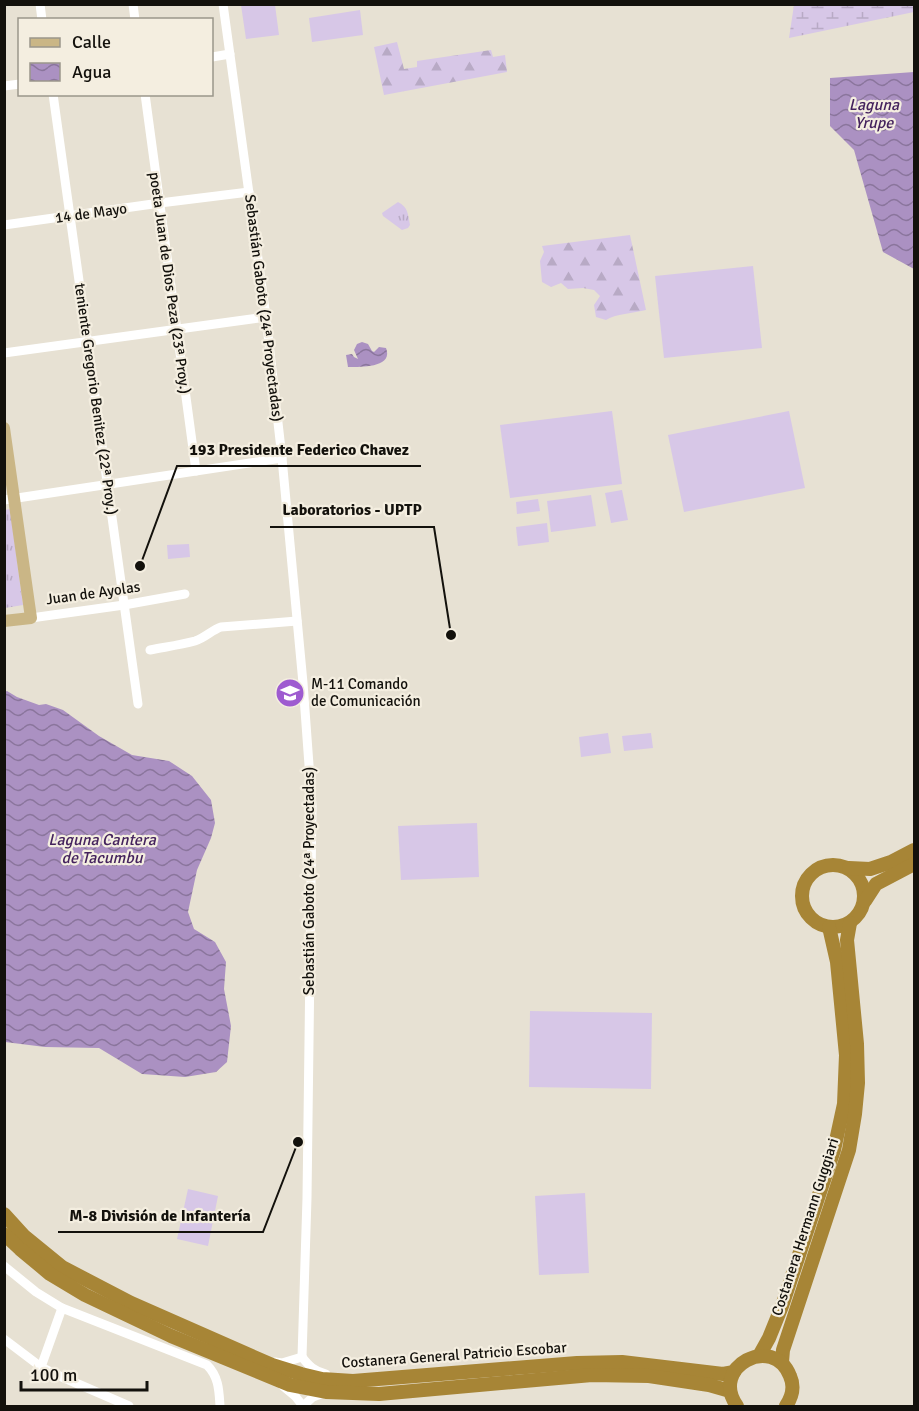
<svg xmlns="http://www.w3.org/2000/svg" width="919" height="1411" viewBox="0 0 919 1411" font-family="Signika,sans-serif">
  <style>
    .grass { fill: #d7c7e7 }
    .forest { fill: url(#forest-firs) }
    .wetland { fill: url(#wetland-marsh) }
    .park { fill: url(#park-tufts) }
    .water { fill: url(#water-waves) }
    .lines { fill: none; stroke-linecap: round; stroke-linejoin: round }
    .minor { stroke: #fff; stroke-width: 9 }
    .major { stroke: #cab686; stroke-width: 12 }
    .highway { stroke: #a78536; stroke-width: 14 }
    .labels { text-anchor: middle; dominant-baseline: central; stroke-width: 4.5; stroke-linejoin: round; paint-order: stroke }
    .street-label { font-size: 15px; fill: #13110c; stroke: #f4eee0 }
    .poi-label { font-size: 15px; fill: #13110c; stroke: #f4eee0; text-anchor: start }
    .water-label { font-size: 16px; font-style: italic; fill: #44225d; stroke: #f4eee0 }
    .leader { fill: none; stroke: #13110c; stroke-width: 2 }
    .callout-dot { fill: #13110c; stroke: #f4eee0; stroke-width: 2 }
    .callout-label { font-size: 16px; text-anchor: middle; font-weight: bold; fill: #13110c; stroke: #f4eee0; stroke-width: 4.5; stroke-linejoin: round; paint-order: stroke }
  </style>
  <defs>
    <pattern id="forest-firs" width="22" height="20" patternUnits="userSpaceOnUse" patternTransform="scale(1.5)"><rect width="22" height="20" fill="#d7c7e7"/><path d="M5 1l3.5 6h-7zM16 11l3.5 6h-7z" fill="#b8aac5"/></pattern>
    <pattern id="wetland-marsh" width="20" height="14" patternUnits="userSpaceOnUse" patternTransform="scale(1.5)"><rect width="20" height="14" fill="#d7c7e7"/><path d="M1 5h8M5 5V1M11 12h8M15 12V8" fill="none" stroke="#b8aac5"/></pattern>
    <pattern id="park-tufts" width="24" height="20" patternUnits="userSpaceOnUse" patternTransform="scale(1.5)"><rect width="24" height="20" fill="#d7c7e7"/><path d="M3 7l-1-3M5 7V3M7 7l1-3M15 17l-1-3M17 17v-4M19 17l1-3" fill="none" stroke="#b8aac5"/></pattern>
    <pattern id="water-waves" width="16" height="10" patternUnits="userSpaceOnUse" patternTransform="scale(1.5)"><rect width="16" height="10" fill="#ab91c2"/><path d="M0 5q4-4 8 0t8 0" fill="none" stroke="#8a759c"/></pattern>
  </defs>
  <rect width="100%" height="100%" fill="#e7e1d3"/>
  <g class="grass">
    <path d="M241,5H275L279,35L246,39Z"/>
    <path d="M360,10L363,35L312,42L309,18Z"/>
    <path d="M753,266L762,348L664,358L655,276Z"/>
    <path d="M612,411L622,484L510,498L500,425Z"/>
    <path d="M789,411L805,488L684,512L668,435Z"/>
    <path d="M622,490L628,520L611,523L605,493Z"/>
    <path d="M591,495L596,526L551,532L547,501Z"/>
    <path d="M538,499L540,511L517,514L516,502Z"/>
    <path d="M547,523L549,542L518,546L516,527Z"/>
    <path d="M189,544L190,557L168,559L167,545Z"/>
    <path d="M608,733L611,753L581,757L579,737Z"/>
    <path d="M651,733L653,748L624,751L622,736Z"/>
    <path d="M477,823L479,877L401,880L398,826Z"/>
    <path d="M530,1011L652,1013L651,1089L529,1087Z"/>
    <path d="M188,1189L218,1196L208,1246L177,1239Z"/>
    <path d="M585,1193L589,1273L539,1275L535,1196Z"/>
  </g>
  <g class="forest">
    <path d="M397,42L404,69L417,67V61L491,50L493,57L505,55L507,72L384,95L374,47Z"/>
    <path d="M630,235L646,310C634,313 615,314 606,320L596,317L594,305L600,296L594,290L583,288L568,289L561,283L551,287L542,282L540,261L544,252L542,246Z"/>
  </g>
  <path class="wetland" d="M794,5H914V12L789,38Z"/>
  <g class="park">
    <path d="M398,202C408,207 408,214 410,225L408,228L402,230L383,216L382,213Z"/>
    <path d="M10,509L23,605L5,608L4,510Z"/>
  </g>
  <g class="water">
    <path d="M914,72V269L883,252L854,150L830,126V78Z"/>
    <path d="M362,342L368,344L372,351L374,352L379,347L386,348C394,368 360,367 348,367L346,355L352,354L354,357L358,359L354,350L357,344Z"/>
    <path d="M7,691L17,697L39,705L46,704L63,710L99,736L132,755L169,761L192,776L211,800L215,823L211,838L197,870L188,912L194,929L215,942L226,962L224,989L231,1026L227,1062L216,1072L185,1077L142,1074L99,1048L45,1047L5,1042L4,692Z"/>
  </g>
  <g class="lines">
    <g class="minor">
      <path d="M40,4L42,20"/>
      <path d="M133,4L135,20"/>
      <path d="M223,4L266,317L282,458L303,683L312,806L307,1198L302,1357"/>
      <path d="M212,57L230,54"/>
      <path d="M4,86L20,84"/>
      <path d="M53,94L138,704"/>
      <path d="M145,94L196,471"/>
      <path d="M4,225L160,203L249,192"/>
      <path d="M4,353L266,317"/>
      <path d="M4,500L282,458"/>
      <path d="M31,618L124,605L185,594"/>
      <path d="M150,650C165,647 180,645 195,641C205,638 212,630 221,627L297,621"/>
      <path d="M4,1266L36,1292L62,1308L207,1365C219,1377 219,1391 220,1406"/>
      <path d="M4,1339L41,1367L55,1374L129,1406"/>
      <path d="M302,1357C309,1366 314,1371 326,1374"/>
      <path d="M275,1362L282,1363L302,1357"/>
      <path d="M41,1367L62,1308"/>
      <path d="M283,1386L295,1396L303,1406"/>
      <path d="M303,1406L313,1397L326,1392"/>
    </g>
    <path class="major" d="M4,428L31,618L4,621"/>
    <g class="highway">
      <circle cx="833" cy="896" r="31"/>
      <path d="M849,868L870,869L891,862L914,850"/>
      <path d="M865,901L876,884L914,864"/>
      <path d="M4,1214L24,1236L62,1267L131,1303L272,1365L301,1374L322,1379L353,1381L577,1363L622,1362L723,1374L734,1372"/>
      <path d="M4,1234L20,1249L50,1274L85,1295L171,1336L290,1385L326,1392L379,1394L592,1375L649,1376L709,1385L730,1391"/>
      <path d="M759,1356L769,1338L782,1306L834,1150L844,1104L846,1055L837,962L829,927"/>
      <path d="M782,1362L783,1350L849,1150L855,1114L858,1083L857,1044L847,940L850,923"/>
      <path d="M737,1406C709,1367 773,1333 790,1376C795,1387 792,1397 786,1406"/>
    </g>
  </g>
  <defs>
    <g id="school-disc" transform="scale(1.5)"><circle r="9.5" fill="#9e5bd0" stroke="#f4eee0"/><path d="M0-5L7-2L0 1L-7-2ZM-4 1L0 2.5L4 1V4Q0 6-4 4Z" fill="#fff"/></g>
  </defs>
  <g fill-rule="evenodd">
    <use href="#school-disc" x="290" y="693"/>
  </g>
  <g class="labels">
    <g class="street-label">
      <text transform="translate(91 213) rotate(-8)">14 de Mayo</text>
      <text transform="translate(170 283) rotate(82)">poeta Juan de Dios Peza (23ª Proy.)</text>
      <text transform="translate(264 308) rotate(83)">Sebastián Gaboto (24ª Proyectadas)</text>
      <text transform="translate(96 399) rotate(82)">teniente Gregorio Benitez (22ª Proy.)</text>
      <text transform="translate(93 593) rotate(-8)">Juan de Ayolas</text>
      <text transform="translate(309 881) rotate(-90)">Sebastián Gaboto (24ª Proyectadas)</text>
      <text transform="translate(805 1227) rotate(-72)">Costanera Hermann Guggiari</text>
      <text transform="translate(454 1355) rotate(-4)">Costanera General Patricio Escobar</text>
    </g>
    <g class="poi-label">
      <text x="311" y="684">M-11 Comando<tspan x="311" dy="17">de Comunicación</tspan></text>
    </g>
    <g class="water-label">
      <text x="874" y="105">Laguna<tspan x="874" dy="18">Yrupe</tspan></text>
      <text x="102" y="840">Laguna Cantera<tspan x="102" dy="18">de Tacumbu</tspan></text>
    </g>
  </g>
  <path class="leader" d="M140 566L177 466H421M451 635L434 527H270M298 1142L263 1232H58"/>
  <g class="callout-dot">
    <circle cx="140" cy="566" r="6"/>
    <circle cx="451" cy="635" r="6"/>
    <circle cx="298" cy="1142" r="6"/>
  </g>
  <g class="callout-label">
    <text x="299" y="455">193 Presidente Federico Chavez</text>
    <text x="352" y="515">Laboratorios - UPTP</text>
    <text x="160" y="1221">M-8 División de Infantería</text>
  </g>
  <rect width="919" height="1411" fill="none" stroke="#13110c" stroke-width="12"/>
  <rect x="18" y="18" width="195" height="78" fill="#f4eee0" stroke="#9a968b" stroke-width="1.5"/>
  <rect x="30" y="38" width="30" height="9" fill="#cab686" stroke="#9a968b" stroke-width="1.5"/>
  <text x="72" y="48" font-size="18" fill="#13110c">Calle</text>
  <rect x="30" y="63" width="30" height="18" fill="url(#water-waves)" stroke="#9a968b" stroke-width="1.5"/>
  <text x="72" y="78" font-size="18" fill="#13110c">Agua</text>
  <path d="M21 1381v9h126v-9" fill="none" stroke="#13110c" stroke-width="3"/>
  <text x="30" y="1381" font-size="18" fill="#13110c" stroke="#f4eee0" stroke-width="4.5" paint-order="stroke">100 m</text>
</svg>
